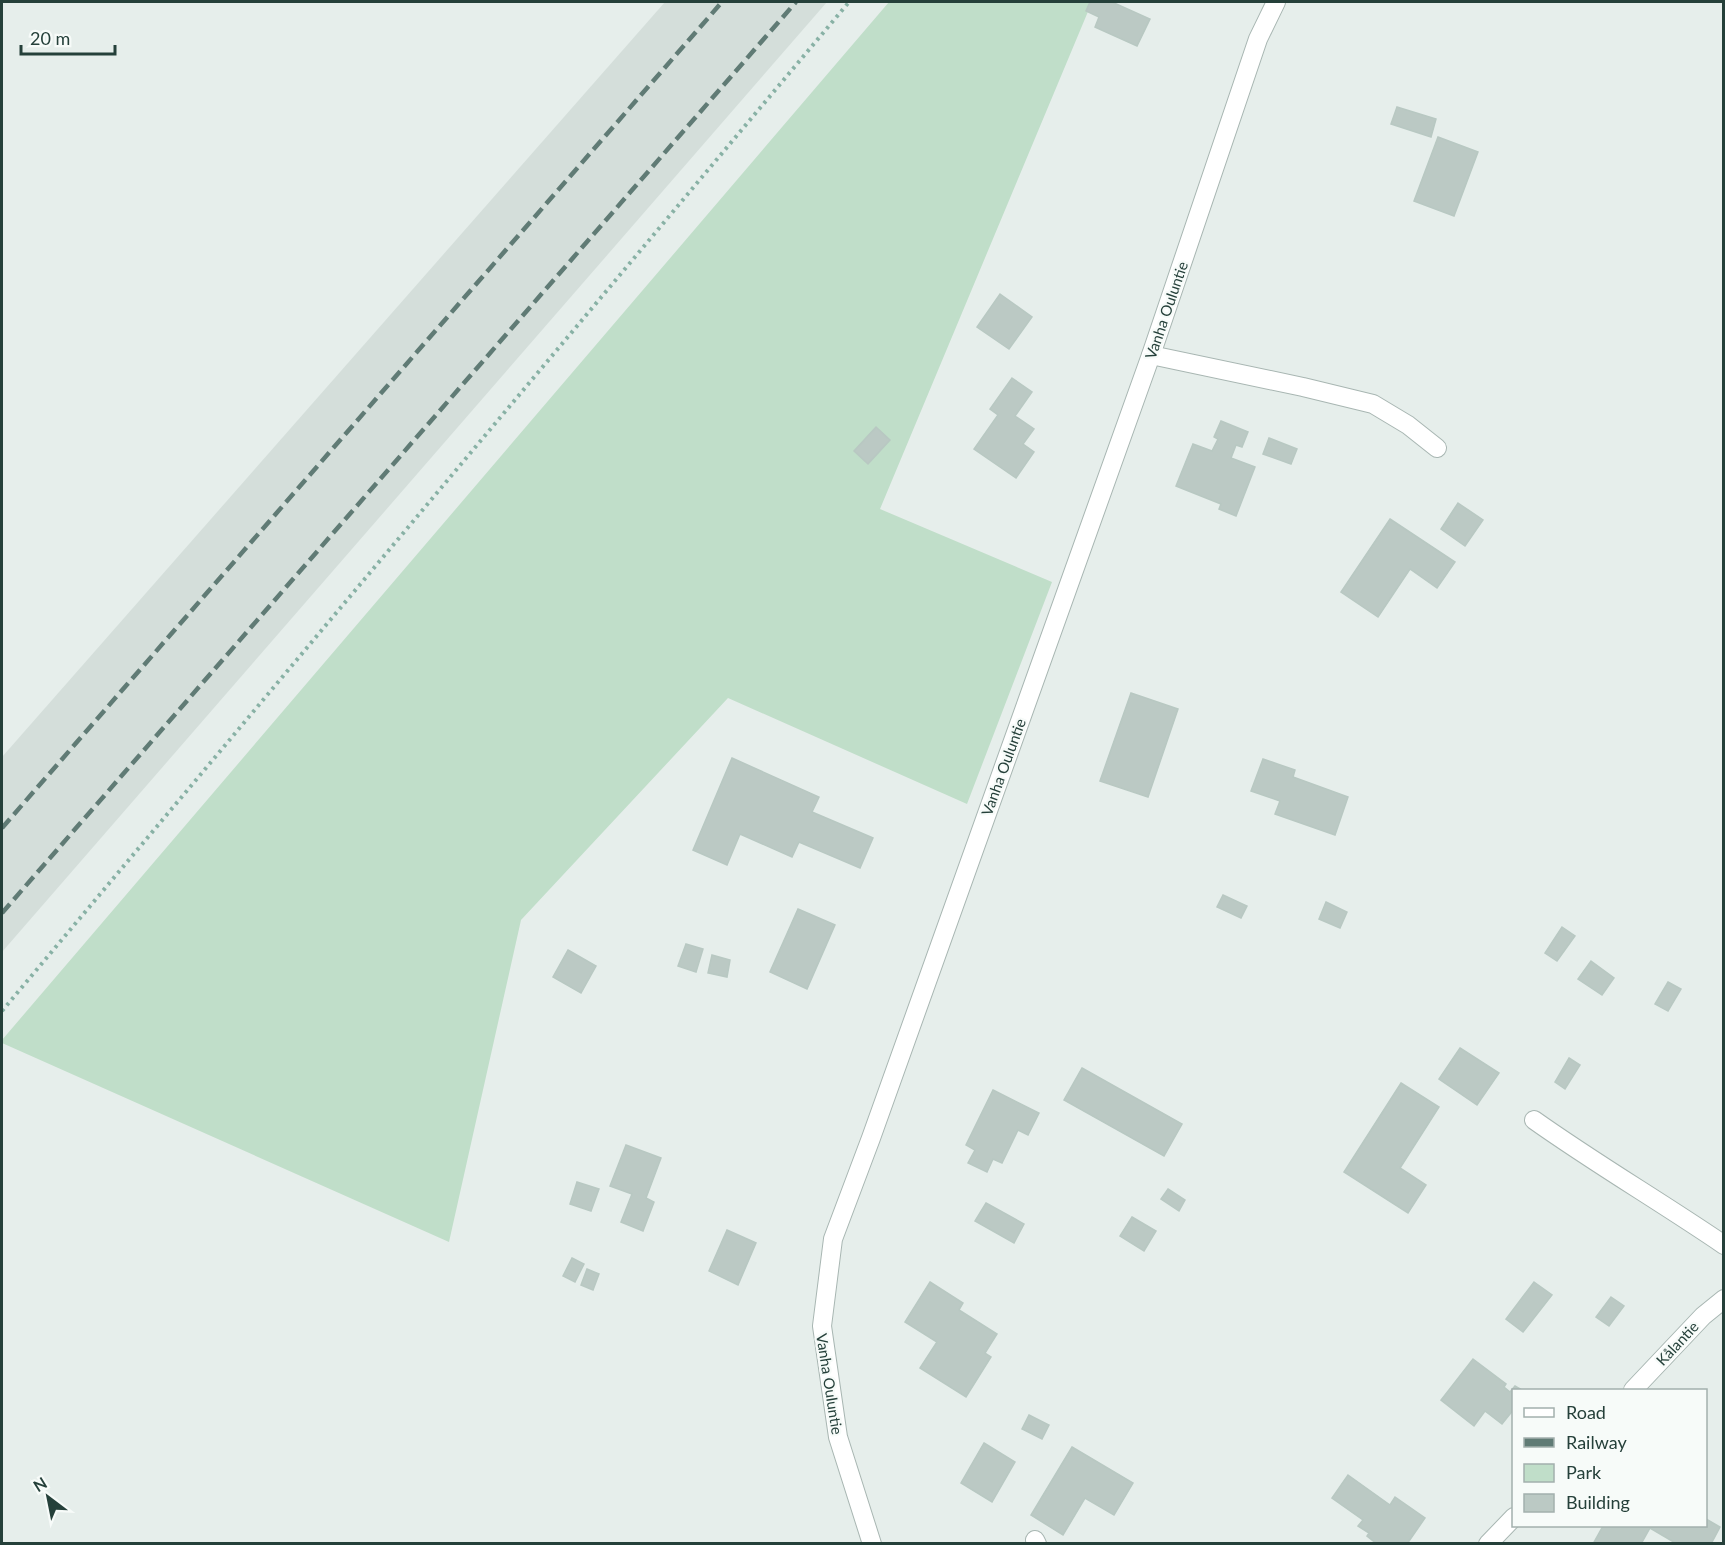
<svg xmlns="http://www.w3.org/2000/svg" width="1725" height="1545" viewBox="0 0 1725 1545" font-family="Lato,sans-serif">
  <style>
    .built { fill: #d4deda }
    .green { fill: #c0dec9 }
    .building { fill: #bbc9c4; stroke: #b8c8c2; stroke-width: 1.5 }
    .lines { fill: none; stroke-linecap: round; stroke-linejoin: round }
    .minor-casing { stroke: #a8b6b2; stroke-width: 20 }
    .path { stroke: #88b1a5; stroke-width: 4; stroke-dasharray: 3 4.5; stroke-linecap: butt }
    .minor { stroke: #fff; stroke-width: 18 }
    .rail { stroke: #607b75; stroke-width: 4.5; stroke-dasharray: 12 6; stroke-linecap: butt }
    .labels { text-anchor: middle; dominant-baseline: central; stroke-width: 4.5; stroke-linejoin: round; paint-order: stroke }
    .street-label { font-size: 15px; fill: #25403a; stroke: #f7fbf9 }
  </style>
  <rect width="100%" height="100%" fill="#e6eeeb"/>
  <path class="built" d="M665,2H827L2,952V757Z"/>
  <path class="green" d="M889,2H1092L880,509L1052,582L967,804L728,698L521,920L449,1242L2,1043V1040Z"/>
  <g class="building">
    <path d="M1090,2H1112L1150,19L1137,46L1095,27L1099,17L1086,11Z"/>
    <path d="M1397,107L1436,119L1431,137L1391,124Z"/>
    <path d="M1438,137L1478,152L1454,216L1414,201Z"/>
    <path d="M1000,294L1032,317L1009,349L977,327Z"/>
    <path d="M1012,378L1032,392L1015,416L1034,429L1023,444L1034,452L1016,478L974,449L998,415L990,409Z"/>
    <path d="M1221,421L1248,432L1242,447L1236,445L1231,458L1255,467L1236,516L1219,509L1221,504L1176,486L1193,444L1212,451L1218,439L1214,437Z"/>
    <path d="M876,427L890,440L868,464L854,451Z"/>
    <path d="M1269,438L1297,449L1291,464L1263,454Z"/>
    <path d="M1458,503L1483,520L1465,546L1441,529Z"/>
    <path d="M1390,519L1455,562L1437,588L1410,569L1378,617L1341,592Z"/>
    <path d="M1131,693L1178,709L1148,797L1100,781Z"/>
    <path d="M732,758L819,797L812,812L873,838L860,868L799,842L792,857L740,834L727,865L693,850Z"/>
    <path d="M1263,759L1295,770L1293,777L1348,797L1335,835L1275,814L1280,801L1251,791Z"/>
    <path d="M1223,895L1247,906L1241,918L1217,907Z"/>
    <path d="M1326,902L1347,912L1340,928L1319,919Z"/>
    <path d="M798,909L835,925L807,989L770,972Z"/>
    <path d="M1562,927L1575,936L1557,961L1545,953Z"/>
    <path d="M686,944L703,949L696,972L678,966Z"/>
    <path d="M568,950L596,966L581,993L553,977Z"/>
    <path d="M712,955L730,960L727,977L708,973Z"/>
    <path d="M1591,961L1614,978L1602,995L1578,979Z"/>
    <path d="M1668,982L1681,989L1668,1011L1655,1004Z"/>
    <path d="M1460,1048L1499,1073L1477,1105L1439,1079Z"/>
    <path d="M1569,1058L1580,1065L1565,1089L1555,1082Z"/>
    <path d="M1082,1068L1182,1124L1164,1156L1064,1100Z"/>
    <path d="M1401,1083L1439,1107L1400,1168L1426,1185L1408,1213L1344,1172Z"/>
    <path d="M993,1090L1039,1113L1028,1135L1018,1130L1002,1163L993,1159L987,1172L968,1163L975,1150L966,1145Z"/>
    <path d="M626,1145L661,1158L646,1198L654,1202L643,1231L621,1222L632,1194L610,1186Z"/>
    <path d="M577,1182L599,1189L591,1211L570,1204Z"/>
    <path d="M1168,1189L1185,1200L1179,1211L1161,1199Z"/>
    <path d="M986,1203L1024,1224L1014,1243L975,1221Z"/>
    <path d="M1132,1217L1156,1231L1144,1251L1120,1236Z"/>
    <path d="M727,1230L756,1243L738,1285L709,1271Z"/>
    <path d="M572,1258L584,1264L575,1282L563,1276Z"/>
    <path d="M587,1269L599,1274L593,1290L581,1285Z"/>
    <path d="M930,1282L963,1303L959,1310L997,1334L985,1353L991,1357L966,1397L920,1368L937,1342L905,1322Z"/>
    <path d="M1534,1282L1552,1295L1523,1332L1506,1319Z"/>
    <path d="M1611,1297L1624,1306L1609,1326L1596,1317Z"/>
    <path d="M1473,1359L1506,1384L1504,1387L1510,1392L1515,1386L1522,1390H1514V1409L1502,1424L1485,1411L1474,1426L1441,1400Z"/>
    <path d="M1029,1415L1049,1425L1042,1439L1022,1429Z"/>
    <path d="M984,1443L1015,1462L992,1502L961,1483Z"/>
    <path d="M1072,1447L1133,1483L1114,1515L1085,1498L1063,1535L1031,1515Z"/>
    <path d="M1348,1475L1390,1505L1395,1497L1425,1518L1407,1544H1377L1367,1536L1369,1533L1358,1526L1363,1520L1332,1498Z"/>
    <path d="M1706,1519L1720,1527L1711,1544H1677L1650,1528L1641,1544H1593L1603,1526H1706Z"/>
  </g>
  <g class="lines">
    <g class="minor-casing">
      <g id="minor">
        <path d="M1151,355L1303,387L1373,404L1408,425L1437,448"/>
        <path d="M1534,1120C1596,1164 1661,1202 1724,1245"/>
        <path d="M1633,1390L1703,1316L1724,1299"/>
        <path d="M1035,1540L1037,1544"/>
        <path d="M872,1544L838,1437L822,1326L833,1239L871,1138L1151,355L1258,39L1276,2"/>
        <path d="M1488,1544L1514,1517"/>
      </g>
    </g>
    <path class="path" d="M2,1011L849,2"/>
    <use href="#minor" class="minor"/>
    <g class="rail">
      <path d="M2,828L722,2"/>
      <path d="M2,913L796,2"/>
    </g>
  </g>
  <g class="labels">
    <g class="street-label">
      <text transform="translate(1166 310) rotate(-71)">Vanha Ouluntie</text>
      <text transform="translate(1003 767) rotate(-70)">Vanha Ouluntie</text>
      <text transform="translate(1677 1343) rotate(-47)">Kålantie</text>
      <text transform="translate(830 1384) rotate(81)">Vanha Ouluntie</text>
    </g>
  </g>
  <rect width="1725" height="1545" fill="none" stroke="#25403a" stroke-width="6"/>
  <rect x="1512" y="1389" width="195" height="138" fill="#f7fbf9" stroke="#a3b0ad" stroke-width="1.5"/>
  <rect x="1524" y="1408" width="30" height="9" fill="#ffffff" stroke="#a3b0ad" stroke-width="1.5"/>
  <text x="1566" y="1419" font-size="18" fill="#25403a">Road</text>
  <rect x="1524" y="1438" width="30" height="9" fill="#607b75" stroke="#a3b0ad" stroke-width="1.5"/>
  <text x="1566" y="1449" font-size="18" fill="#25403a">Railway</text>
  <rect x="1524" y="1464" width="30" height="18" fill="#c0dec9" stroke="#a3b0ad" stroke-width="1.5"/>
  <text x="1566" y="1479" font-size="18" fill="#25403a">Park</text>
  <rect x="1524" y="1494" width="30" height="18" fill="#bbc9c4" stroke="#a3b0ad" stroke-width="1.5"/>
  <text x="1566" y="1509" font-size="18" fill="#25403a">Building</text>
  <g transform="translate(48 1497) rotate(328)" stroke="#f7fbf9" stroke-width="4.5" paint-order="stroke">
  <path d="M0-4.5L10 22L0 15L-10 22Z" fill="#25403a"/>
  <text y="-9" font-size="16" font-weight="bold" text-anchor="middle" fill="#25403a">N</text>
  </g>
  <path d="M21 45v9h94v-9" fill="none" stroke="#25403a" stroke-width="3"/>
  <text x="30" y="45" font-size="18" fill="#25403a" stroke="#f7fbf9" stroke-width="4.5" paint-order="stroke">20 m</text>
</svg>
